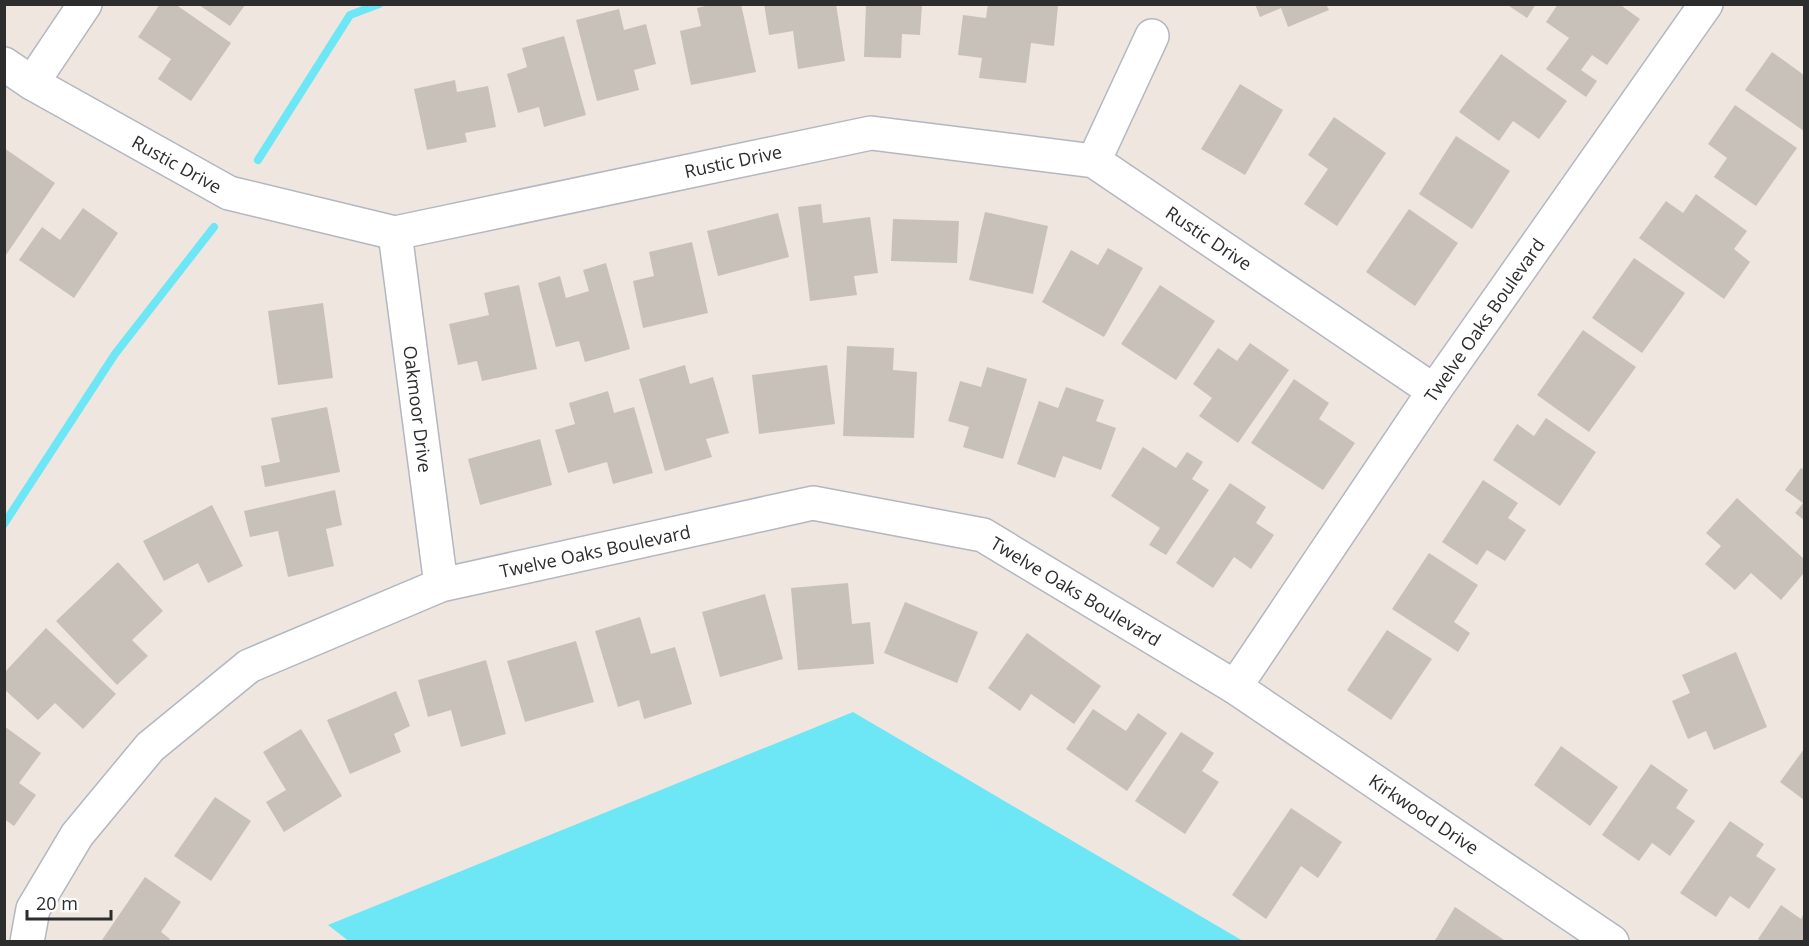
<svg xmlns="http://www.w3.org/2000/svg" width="1809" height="946" viewBox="0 0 1809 946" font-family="'Open Sans',sans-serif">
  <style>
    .water { fill: #6de7f6 }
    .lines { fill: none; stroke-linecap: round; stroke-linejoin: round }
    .stream { stroke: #6de7f6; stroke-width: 8 }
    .building { fill: #c8c1ba }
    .minor-casing { stroke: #b3b7c1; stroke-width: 36 }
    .minor { stroke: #fff; stroke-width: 33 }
    .labels { text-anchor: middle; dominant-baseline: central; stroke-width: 6; stroke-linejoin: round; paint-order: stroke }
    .street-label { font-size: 18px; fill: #2d2d2d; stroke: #fff }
  </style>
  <rect width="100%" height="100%" fill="#efe6df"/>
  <path class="water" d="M853,712L1243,941L350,942L328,925Z"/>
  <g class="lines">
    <g class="stream">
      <path d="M258,160L350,15L379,4"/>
      <path d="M4,524L115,354L214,227"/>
    </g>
  </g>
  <g class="building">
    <path d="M160,4H175L231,43L191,101L158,79L171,59L138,37Z"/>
    <path d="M714,4H741L756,72L691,85L680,31L701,26L697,8Z"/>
    <path d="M764,4H836L845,61L798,69L793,31L769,35Z"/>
    <path d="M866,4H922L920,35L902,34L901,58L864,57Z"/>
    <path d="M988,4L1058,6L1054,46L1031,43L1026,83L979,78L982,58L958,55L963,15L986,18Z"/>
    <path d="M1255,4H1326L1329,10L1288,27L1281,8L1260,17Z"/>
    <path d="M1506,4H1536L1527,18Z"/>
    <path d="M1558,4H1619L1640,19L1607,65L1592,55L1581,70L1597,81L1586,97L1546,69L1569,38L1546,22Z"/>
    <path d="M199,5H245L230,26Z"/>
    <path d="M619,9L624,30L646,24L656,64L634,70L639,90L597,101L576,20Z"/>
    <path d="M564,36L586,115L544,127L539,107L518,113L507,74L527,67L522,48Z"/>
    <path d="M1772,52L1804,75V131L1745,90Z"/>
    <path d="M1501,54L1567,101L1539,139L1513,121L1499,141L1459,112Z"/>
    <path d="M455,80L457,92L488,86L496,127L465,133L467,142L427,150L414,89Z"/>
    <path d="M1240,84L1283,110L1245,175L1201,149Z"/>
    <path d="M1735,105L1797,148L1756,206L1714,177L1727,158L1708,144Z"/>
    <path d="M1334,117L1386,153L1337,226L1304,204L1328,169L1308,155Z"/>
    <path d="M1456,136L1510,171L1472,229L1419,194Z"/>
    <path d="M4,148L55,183L6,255L4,253Z"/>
    <path d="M1696,194L1747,231L1734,249L1750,262L1724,299L1639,238L1666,201L1683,213Z"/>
    <path d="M821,204L823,223L870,217L878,273L854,276L857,295L810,301L798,207Z"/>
    <path d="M83,208L118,233L74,298L19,260L42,227L60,240Z"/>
    <path d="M1409,209L1458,243L1415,306L1366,272Z"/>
    <path d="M985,212L1048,226L1033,294L969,280Z"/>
    <path d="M778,213L789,257L718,276L707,231Z"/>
    <path d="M893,219L959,221L957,263L891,261Z"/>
    <path d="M692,242L708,313L643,328L633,281L654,276L649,252Z"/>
    <path d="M1108,248L1143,268L1104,337L1042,302L1071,250L1098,265Z"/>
    <path d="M1634,258L1685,293L1642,353L1592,318Z"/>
    <path d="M606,263L630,349L585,362L579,341L556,347L538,283L560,276L566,298L589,291L583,270Z"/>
    <path d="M519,285L537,369L482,381L477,361L458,365L449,324L489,315L484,293Z"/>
    <path d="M1160,285L1215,321L1176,380L1121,344Z"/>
    <path d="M323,303L333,378L278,385L268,311Z"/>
    <path d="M1583,330L1636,367L1589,432L1537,395Z"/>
    <path d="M1250,343L1289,370L1238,443L1199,416L1212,398L1193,384L1218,348L1237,361Z"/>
    <path d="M847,346L894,348L893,370L917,372L914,438L843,436Z"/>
    <path d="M685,365L690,384L713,377L729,433L706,439L712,457L665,471L639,379Z"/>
    <path d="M827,365L835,424L759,434L752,375Z"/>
    <path d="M987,367L1027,379L1003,459L963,447L969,427L948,421L960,381L981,387Z"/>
    <path d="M1294,379L1329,403L1319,419L1355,443L1323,490L1251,443Z"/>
    <path d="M1066,387L1104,400L1096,421L1116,428L1101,470L1063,456L1055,478L1017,464L1039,401L1058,408Z"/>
    <path d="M608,391L614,413L634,407L653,473L613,484L607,462L568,473L555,430L575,424L569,403Z"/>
    <path d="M327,407L340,472L265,487L261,466L280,462L271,418Z"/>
    <path d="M1546,418L1596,452L1560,506L1493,460L1517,424L1534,436Z"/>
    <path d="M540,439L552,485L480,505L468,459Z"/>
    <path d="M1143,447L1176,468L1187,452L1203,462L1192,479L1209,490L1166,555L1149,545L1160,528L1111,496Z"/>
    <path d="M1801,468L1804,470V520L1795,513L1803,503L1785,490Z"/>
    <path d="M1483,480L1518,503L1508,518L1526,530L1505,561L1487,550L1477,565L1442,542Z"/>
    <path d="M1230,483L1266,507L1256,523L1274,535L1251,569L1234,557L1213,588L1176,563Z"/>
    <path d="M335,490L342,525L326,529L334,566L288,577L278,531L250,537L244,511Z"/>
    <path d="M1737,498L1804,559V573L1781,600L1751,573L1735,590L1705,564L1721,546L1706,533Z"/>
    <path d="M212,505L243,566L208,583L198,563L164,581L143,541Z"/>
    <path d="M1429,553L1478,585L1454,622L1470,633L1458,652L1392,609Z"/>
    <path d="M118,562L163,611L132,640L148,656L117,685L56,621Z"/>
    <path d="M848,583L852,624L870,622L874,664L798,670L791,588Z"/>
    <path d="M765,594L783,659L720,677L702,612Z"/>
    <path d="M905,602L978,632L957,683L884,653Z"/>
    <path d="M640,617L651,654L675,647L692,704L644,719L639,700L618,707L595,631Z"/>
    <path d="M46,628L116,694L83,729L55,703L38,720L4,689V673Z"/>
    <path d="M1387,630L1432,659L1391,720L1347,690Z"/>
    <path d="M1027,633L1101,686L1074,724L1031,694L1020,711L988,688Z"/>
    <path d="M576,641L594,702L525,722L507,661Z"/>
    <path d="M1736,652L1767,727L1714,750L1706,731L1688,739L1672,701L1690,693L1682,675Z"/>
    <path d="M486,660L506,734L461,747L451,710L428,717L418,680Z"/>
    <path d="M396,691L410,726L394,734L401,752L350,774L327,720Z"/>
    <path d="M1093,709L1126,731L1138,713L1167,733L1127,791L1066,749Z"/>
    <path d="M4,726L41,753L19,783L36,795L14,826L4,819Z"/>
    <path d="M301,729L342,796L284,832L266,802L286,790L263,752Z"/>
    <path d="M1181,732L1214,753L1202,771L1219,782L1185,834L1135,801Z"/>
    <path d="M1561,746L1618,787L1590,826L1534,785Z"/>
    <path d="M1804,749V800L1780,782Z"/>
    <path d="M1651,764L1688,790L1676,808L1695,821L1670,856L1652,843L1639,861L1602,835Z"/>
    <path d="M215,797L251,821L211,881L174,856Z"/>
    <path d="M1291,808L1342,842L1318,878L1301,866L1266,919L1232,895Z"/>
    <path d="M1730,821L1764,844L1756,856L1776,869L1749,909L1730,896L1716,917L1680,893Z"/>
    <path d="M145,877L181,902L161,932L170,939L168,942H104L102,940Z"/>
    <path d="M1781,905L1801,919L1804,913V942H1762L1758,939Z"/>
    <path d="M1455,907L1507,942H1434Z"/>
  </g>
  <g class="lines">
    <g class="minor-casing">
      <g id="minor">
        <path d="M4,64L32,83L229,193L395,233L871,133L1094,161L1434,391"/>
        <path d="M32,83L85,4"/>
        <path d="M1094,161L1152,36"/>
        <path d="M395,233L441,585"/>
        <path d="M1235,687L1434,391L1706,4"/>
        <path d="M27,942L33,909L77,835L150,747L249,666L441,585L813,503L983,535L1235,687L1612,942"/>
      </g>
    </g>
    <use href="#minor" class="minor"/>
  </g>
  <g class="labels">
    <g class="street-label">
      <text transform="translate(733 161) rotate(-12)">Rustic Drive</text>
      <text transform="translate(177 164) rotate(29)">Rustic Drive</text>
      <text transform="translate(1209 238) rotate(34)">Rustic Drive</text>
      <text transform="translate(1484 320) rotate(-55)">Twelve Oaks Boulevard</text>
      <text transform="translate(418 409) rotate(83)">Oakmoor Drive</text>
      <text transform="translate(595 551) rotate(-12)">Twelve Oaks Boulevard</text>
      <text transform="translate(1076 591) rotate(31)">Twelve Oaks Boulevard</text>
      <text transform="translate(1424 814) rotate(34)">Kirkwood Drive</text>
    </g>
  </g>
  <rect width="1809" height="946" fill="none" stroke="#2d2d2d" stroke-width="12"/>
  <path d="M27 910v9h84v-9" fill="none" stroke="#2d2d2d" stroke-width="3"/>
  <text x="36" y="910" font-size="18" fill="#2d2d2d" stroke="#ffffff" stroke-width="4.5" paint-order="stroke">20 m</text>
</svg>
